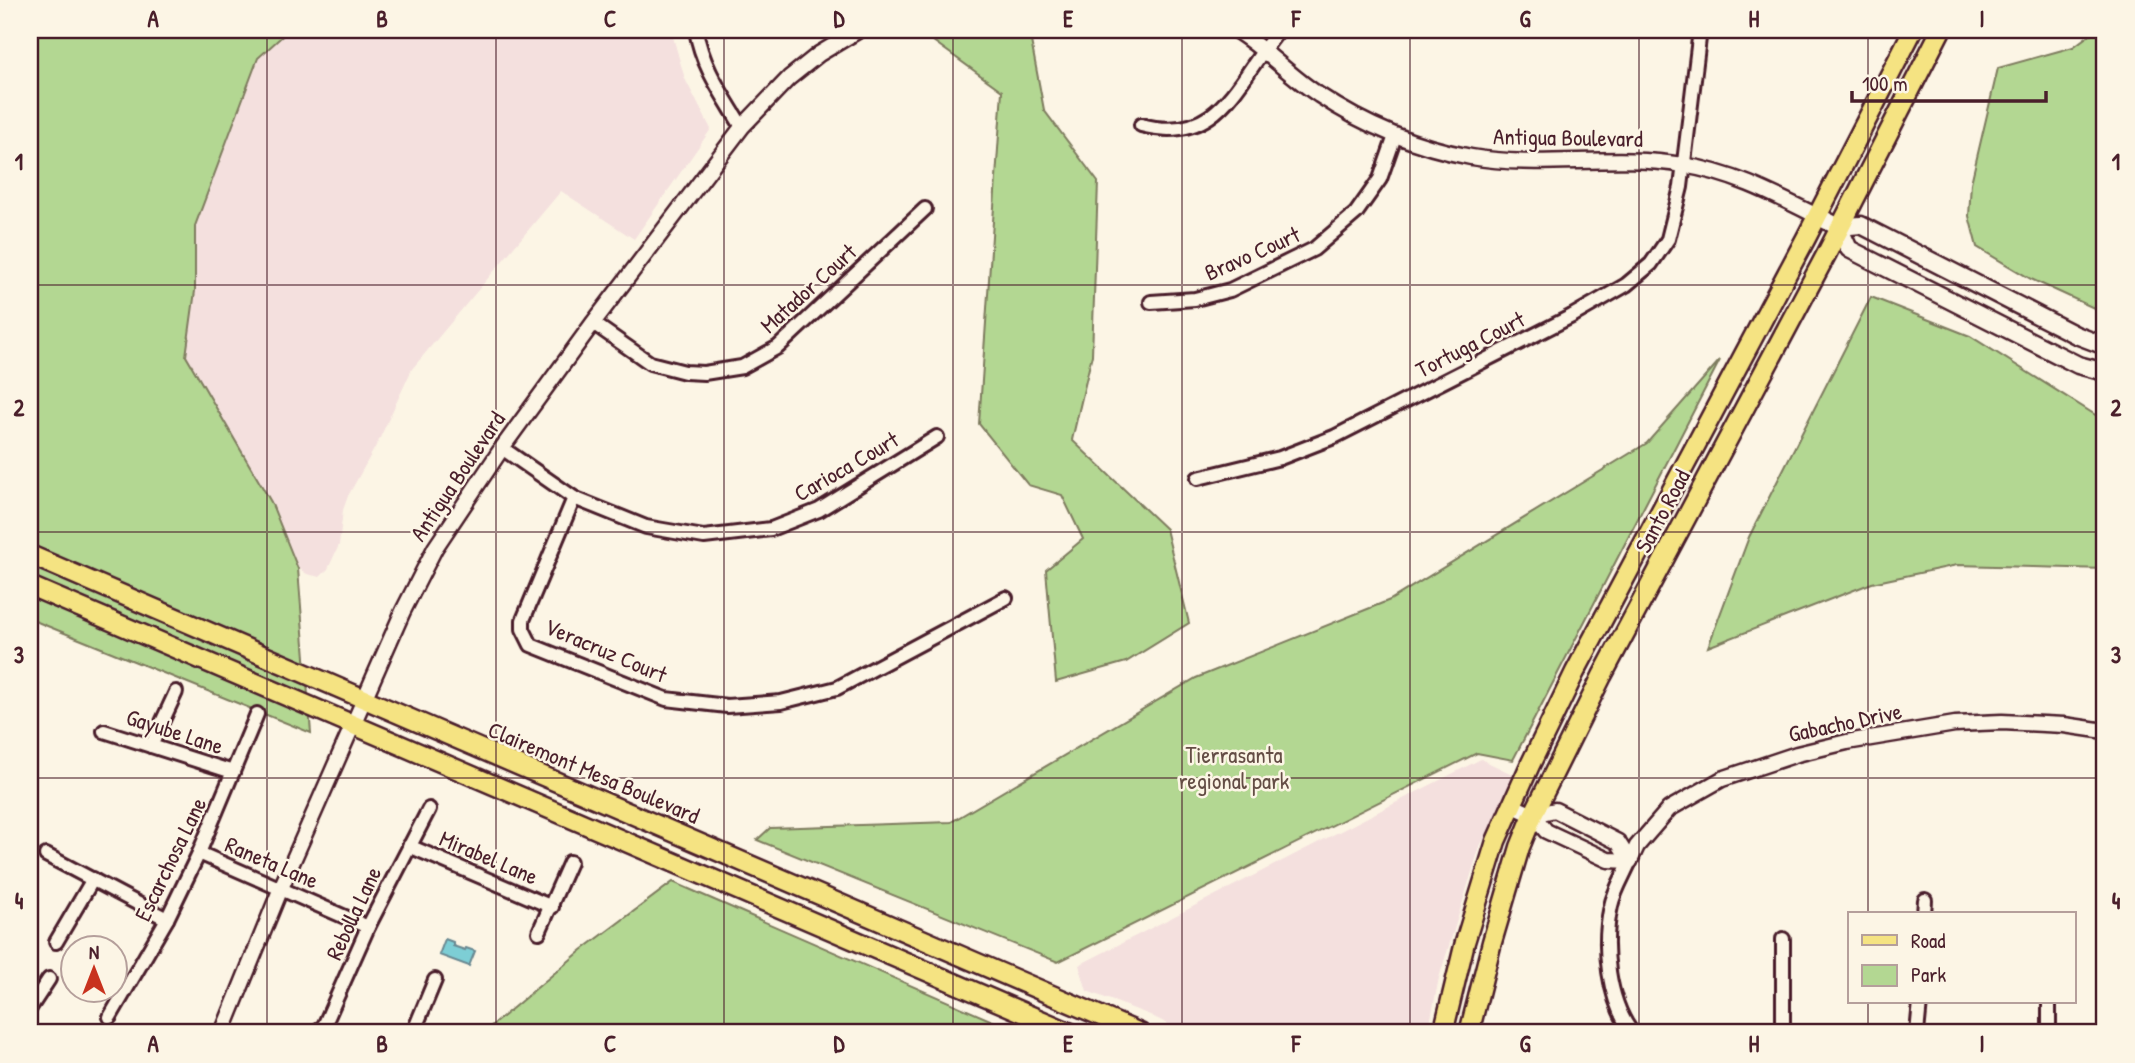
<svg xmlns="http://www.w3.org/2000/svg" width="2135" height="1063" viewBox="0 0 2135 1063" font-family="'Patrick Hand',sans-serif">
  <style>
    .built { fill: #f4e0de }
    .green { fill: #b3d792; stroke: #7e7b5e; stroke-width: 2 }
    .water { fill: #7dced5; stroke: #698891; stroke-width: 2 }
    .lines { fill: none; stroke-linecap: round; stroke-linejoin: round }
    .minor-casing { stroke: #4a1f2b; stroke-width: 18 }
    .tertiary-casing { stroke: #4a1f2b; stroke-width: 19 }
    .secondary-casing { stroke: #4a1f2b; stroke-width: 21 }
    .primary-casing { stroke: #4a1f2b; stroke-width: 23 }
    .minor { stroke: #fcf5e5; stroke-width: 12 }
    .tertiary { stroke: #fcf5e5; stroke-width: 14 }
    .secondary { stroke: #fcf5e5; stroke-width: 16 }
    .primary { stroke: #f5e382; stroke-width: 18 }
    .grid { fill: none; stroke: #4a1f2b; stroke-width: 2; stroke-opacity: 0.55 }
    .labels { text-anchor: middle; dominant-baseline: central; stroke-width: 5; stroke-linejoin: round; paint-order: stroke }
    .street-label { font-size: 23px; fill: #4a1f2b; stroke: #fcf5e5 }
    .park-label { font-size: 23px; fill: #644d45; stroke: #fcf5e5 }
    .neatline { fill: none; stroke: #4a1f2b; stroke-width: 2.5 }
    .grid-label { font-size: 23px; text-anchor: middle; font-weight: bold; fill: #4a1f2b }
  </style>
  <rect width="100%" height="100%" fill="#fcf5e5"/>
  <filter id="ink" filterUnits="userSpaceOnUse"><feTurbulence type="fractalNoise" baseFrequency=".0143" numOctaves="2"/><feDisplacementMap in="SourceGraphic" scale="14" xChannelSelector="R" yChannelSelector="G"/><feConvolveMatrix kernelMatrix="1 2 1 2 8 2 1 2 1" color-interpolation-filters="sRGB"/></filter>
  <g filter="url(#ink)">
    <g class="built">
      <path d="M289,30H586L590,33L601,30H671L685,79L711,129L634,239L561,191L412,369L378,442L348,496L343,510L339,545L328,569L320,577L307,574L295,566L271,502L186,356L195,291V226L258,58Z"/>
      <path d="M1481,759L1514,775L1497,816L1480,846L1439,978L1428,1033H1186L1150,1015L1087,991L1079,965Z"/>
    </g>
    <g class="green">
      <path d="M30,30H289L258,58L195,226V291L186,356L271,502L298,569L311,733L30,619Z"/>
      <path d="M918,30H1029L1044,110L1098,182L1092,355L1072,440L1166,529L1189,623L1126,662L1056,682L1046,570L1083,539L1062,495L1028,485L979,424L1002,91Z"/>
      <path d="M2096,30H2105V286L2103,297L2096,309L2031,279L1977,247L1969,216L1971,183L1998,68L2073,47Z"/>
      <path d="M1871,297L1970,336L2105,421V569L1957,565L1872,583L1708,647L1749,537Z"/>
      <path d="M1720,360L1513,760L1477,753L1058,962L757,840L770,828L951,822L1196,678L1390,600L1647,443Z"/>
      <path d="M673,882L1020,1033H483L582,950Z"/>
    </g>
    <path class="water" d="M445,939L453,942V946L465,950L466,948L475,951L469,966L439,955Z"/>
    <g class="lines">
      <g class="minor-casing">
        <g id="minor">
          <path d="M696,30C702,67 723,95 742,127"/>
          <path d="M1141,125C1220,146 1237,80 1279,30"/>
          <path d="M1151,302L1195,299L1230,290L1314,249L1356,213L1380,179L1395,136"/>
          <path d="M593,323L650,363L685,372L704,373L742,367L778,347L925,209"/>
          <path d="M502,448L574,498L646,527L704,537L771,529L819,510L937,437"/>
          <path d="M1198,478L1280,458L1334,437L1572,316L1626,285L1651,264L1668,239L1681,187L1700,30"/>
          <path d="M574,498L523,620V629L531,645L666,699L727,706L781,702L837,688L1006,598"/>
          <path d="M104,731L233,772"/>
          <path d="M151,746L176,692"/>
          <path d="M409,846L552,907"/>
          <path d="M199,853L368,927"/>
          <path d="M46,855L167,919"/>
          <path d="M1630,861C1624,875 1614,891 1611,906C1602,946 1608,1000 1632,1033"/>
          <path d="M1924,914L1925,900"/>
          <path d="M539,932L570,862"/>
          <path d="M1783,939V1033"/>
          <path d="M56,942L93,879"/>
          <path d="M30,1008L49,979"/>
          <path d="M110,1017L167,919L199,853L257,714"/>
          <path d="M324,1026L341,1033"/>
          <path d="M314,1033L324,1026L368,927L429,809"/>
          <path d="M413,1033L435,980"/>
          <path d="M1917,1033L1920,1002"/>
          <path d="M2049,1033V1002"/>
        </g>
      </g>
      <g class="tertiary-casing">
        <g id="tertiary">
          <path d="M1235,30C1265,48 1289,76 1319,95C1364,125 1417,147 1471,157C1541,169 1614,153 1683,165C1733,173 1773,194 1817,216"/>
          <path d="M1511,805L1533,815L1546,831L1608,860L1630,861"/>
          <path d="M1533,815L1555,810L1618,842L1630,861"/>
          <path d="M1630,861L1637,846L1669,809L1722,779L1797,754L1847,742L1955,724L2002,722L2064,725L2105,731"/>
          <path d="M222,1033L281,888L403,611L435,548L502,448L593,323L742,127L789,78L819,54L859,30"/>
        </g>
      </g>
      <g class="secondary-casing">
        <g id="secondary">
          <path d="M1817,216L1839,227L1861,225L2076,335L2105,346"/>
          <path d="M1839,227L1849,249L2078,365L2105,372"/>
        </g>
      </g>
      <g class="primary-casing">
        <g id="primary">
          <path d="M30,555L1140,1033"/>
          <path d="M30,586L1071,1033"/>
          <path d="M1443,1033L1465,942L1496,841L1530,765L1575,672L1806,238L1913,30"/>
          <path d="M1469,1033L1492,942L1520,847L1533,815L1602,676L1827,253L1941,30"/>
        </g>
      </g>
      <use href="#minor" class="minor"/>
      <use href="#tertiary" class="tertiary"/>
      <use href="#secondary" class="secondary"/>
      <use href="#primary" class="primary"/>
    </g>
  </g>
  <path class="grid" d="M267,30V1033M496,30V1033M724,30V1033M953,30V1033M1182,30V1033M1410,30V1033M1639,30V1033M1868,30V914M30,285H2105M30,532H2105M30,778H2105M1868,1002V1033"/>
  <g class="labels">
    <g class="street-label">
      <text transform="translate(1568 137) rotate(1)">Antigua Boulevard</text>
      <text transform="translate(1252 253) rotate(-24)">Bravo Court</text>
      <text transform="translate(808 288) rotate(-42)">Matador Court</text>
      <text transform="translate(1470 344) rotate(-27)">Tortuga Court</text>
      <text transform="translate(846 466) rotate(-30)">Carioca Court</text>
      <text transform="translate(457 476) rotate(-56)">Antigua Boulevard</text>
      <text transform="translate(1662 511) rotate(-62)">Santo Road</text>
      <text transform="translate(606 650) rotate(23)">Veracruz Court</text>
      <text transform="translate(1845 722) rotate(-12)">Gabacho Drive</text>
      <text transform="translate(175 731) rotate(18)">Gayube Lane</text>
      <text transform="translate(594 772) rotate(23)">Clairemont Mesa Boulevard</text>
      <text transform="translate(489 857) rotate(23)">Mirabel Lane</text>
      <text transform="translate(170 859) rotate(-64)">Escarchosa Lane</text>
      <text transform="translate(272 862) rotate(23)">Raneta Lane</text>
      <text transform="translate(353 913) rotate(-65)">Rebolla Lane</text>
    </g>
    <g class="park-label">
      <text x="1234" y="754">Tierrasanta<tspan x="1234" dy="26">regional park</tspan></text>
    </g>
  </g>
  <rect width="2135" height="1063" fill="none" stroke="#fcf5e5" stroke-width="77"/>
  <rect x="1848" y="912" width="228" height="91" fill="#fcf5e5" stroke="#b59f9b" stroke-width="2"/>
  <rect x="1862" y="935" width="35" height="10" fill="#f5e382" stroke="#b59f9b" stroke-width="2"/>
  <text x="1911" y="948" font-size="21" fill="#4a1f2b">Road</text>
  <rect x="1862" y="965" width="35" height="21" fill="#b3d792" stroke="#b59f9b" stroke-width="2"/>
  <text x="1911" y="982" font-size="21" fill="#4a1f2b">Park</text>
  <g transform="translate(94 969)"><circle r="33" fill="#fcf5e5" stroke="#b59f9b" stroke-width="2"/>
  <path d="M0-5L12 26L0 18L-12 26Z" fill="#c8321e"/>
  <text y="-10" font-size="19" font-weight="bold" text-anchor="middle" fill="#4a1f2b">N</text>
  </g>
  <path d="M1852 91v10h194v-10" fill="none" stroke="#4a1f2b" stroke-width="3.5"/>
  <text x="1862" y="91" font-size="21" fill="#4a1f2b" stroke="#fcf5e5" stroke-width="5" paint-order="stroke">100 m</text>
  <rect x="38" y="38" width="2058" height="986" class="neatline"/>
  <g class="grid-label">
    <text x="153" y="27">A</text>
    <text x="382" y="27">B</text>
    <text x="610" y="27">C</text>
    <text x="839" y="27">D</text>
    <text x="1068" y="27">E</text>
    <text x="1296" y="27">F</text>
    <text x="1525" y="27">G</text>
    <text x="1754" y="27">H</text>
    <text x="1982" y="27">I</text>
    <text x="19" y="170">1</text>
    <text x="2116" y="170">1</text>
    <text x="19" y="416">2</text>
    <text x="2116" y="416">2</text>
    <text x="19" y="663">3</text>
    <text x="2116" y="663">3</text>
    <text x="19" y="909">4</text>
    <text x="2116" y="909">4</text>
    <text x="153" y="1052">A</text>
    <text x="382" y="1052">B</text>
    <text x="610" y="1052">C</text>
    <text x="839" y="1052">D</text>
    <text x="1068" y="1052">E</text>
    <text x="1296" y="1052">F</text>
    <text x="1525" y="1052">G</text>
    <text x="1754" y="1052">H</text>
    <text x="1982" y="1052">I</text>
  </g>
</svg>
